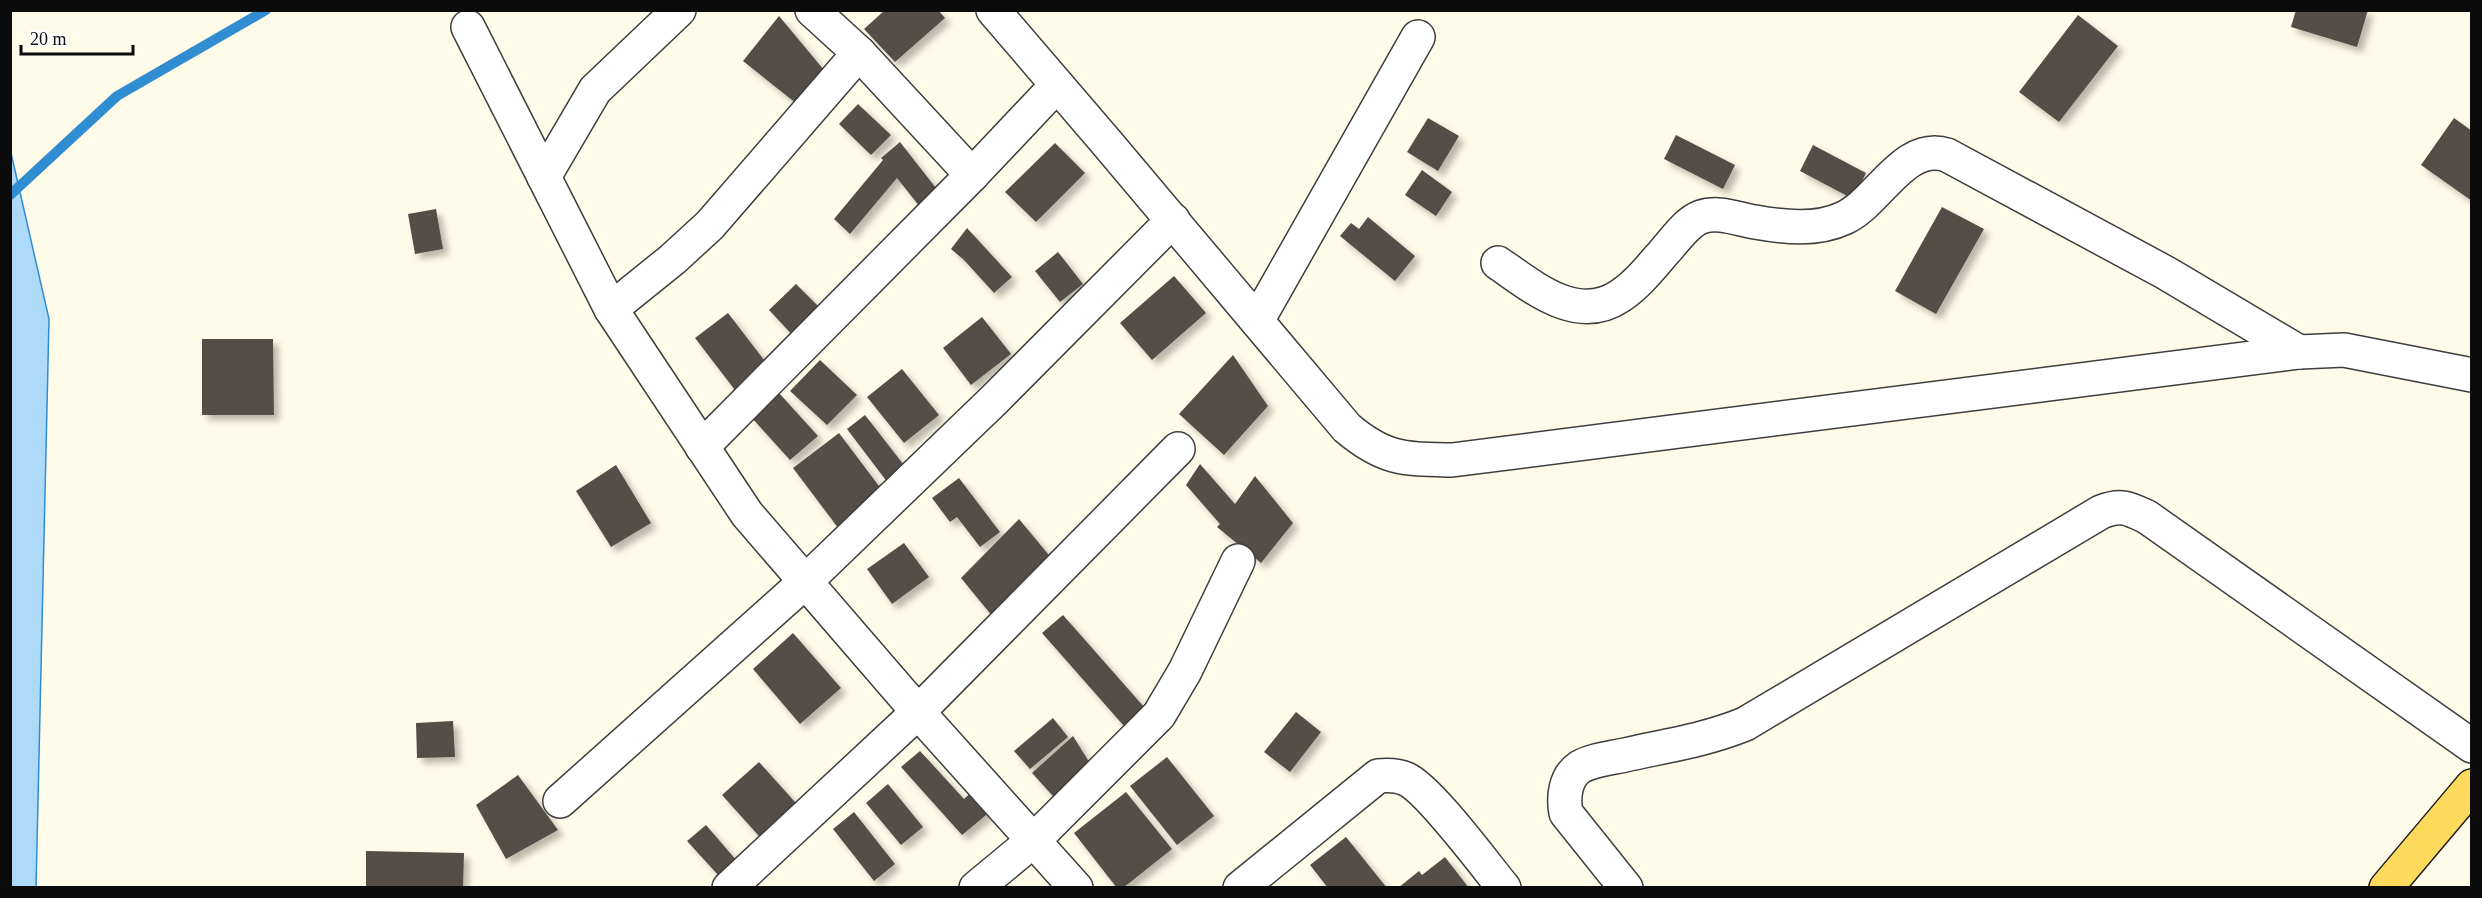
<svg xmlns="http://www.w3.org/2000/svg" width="2482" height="898" viewBox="0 0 2482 898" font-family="'Times New Roman',serif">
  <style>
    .water { fill: #acdaf8; stroke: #318dd1; stroke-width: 1.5 }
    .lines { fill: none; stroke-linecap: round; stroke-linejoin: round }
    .stream { stroke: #318dd1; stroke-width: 10 }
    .building { fill: #544d47; filter: url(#shadow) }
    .minor-casing { stroke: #3e3e3e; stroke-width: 36 }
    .major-casing { stroke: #1c1c1c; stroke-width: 36 }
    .minor { stroke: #fff; stroke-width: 33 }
    .major { stroke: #fdda5b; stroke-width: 33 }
  </style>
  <defs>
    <filter id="shadow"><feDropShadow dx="5.5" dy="5.5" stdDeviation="3" flood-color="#0004"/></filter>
  </defs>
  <rect width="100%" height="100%" fill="#fffbe9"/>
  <path class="water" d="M11,153L49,319L36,888L10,887Z"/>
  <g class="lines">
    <path class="stream" d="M10,195L117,96L266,10"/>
  </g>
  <g class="building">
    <path d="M885,10H938L945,18L895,62L864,29Z"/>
    <path d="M2296,10H2368L2357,47L2291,27Z"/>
    <path d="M2078,15L2118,46L2059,122L2019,92Z"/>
    <path d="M779,16L824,70L797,104L743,61Z"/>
    <path d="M858,104L891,135L871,155L839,124Z"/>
    <path d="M1428,118L1459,136L1438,171L1407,152Z"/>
    <path d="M2454,118L2472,131V201L2421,165Z"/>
    <path d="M1676,135L1735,165L1723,189L1664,159Z"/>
    <path d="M900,142L943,197L924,212L897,178L850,234L834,219L883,160L881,158Z"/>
    <path d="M1055,143L1085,173L1036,222L1005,192Z"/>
    <path d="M1813,145L1866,173L1853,199L1800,171Z"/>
    <path d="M1422,170L1452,192L1436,216L1405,195Z"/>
    <path d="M1942,207L1984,229L1936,314L1895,291Z"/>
    <path d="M436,209L443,249L415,254L408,214Z"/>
    <path d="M1368,217L1415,256L1395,281L1340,236L1351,223L1359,229Z"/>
    <path d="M967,228L1012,277L994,293L964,260L951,249Z"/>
    <path d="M1058,252L1083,284L1060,302L1035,271Z"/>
    <path d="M1174,276L1206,313L1152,360L1120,323Z"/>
    <path d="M796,284L819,307L798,341L769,310Z"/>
    <path d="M728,313L771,369L738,394L695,338Z"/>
    <path d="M982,317L1011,354L971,385L943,348Z"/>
    <path d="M202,339H273L274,415H202Z"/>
    <path d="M1233,355L1268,406L1224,455L1179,414Z"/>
    <path d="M820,360L857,395L827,425L790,391Z"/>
    <path d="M902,369L939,415L904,443L867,397Z"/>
    <path d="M779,393L818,436L790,460L751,417Z"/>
    <path d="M865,415L907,469L888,483L847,429Z"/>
    <path d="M839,433L888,498L842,533L793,468Z"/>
    <path d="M1200,464L1235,504L1255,476L1293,523L1261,563L1217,527L1220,524L1186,485Z"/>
    <path d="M616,465L651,523L611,547L576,491Z"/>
    <path d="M959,478L1000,532L980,547L957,517L950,522L932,498Z"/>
    <path d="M1019,519L1058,566L993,617L961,578Z"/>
    <path d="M904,543L929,577L892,604L867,569Z"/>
    <path d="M1063,615L1152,716L1131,734L1042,633Z"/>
    <path d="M793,633L841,688L800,724L753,669Z"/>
    <path d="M1296,712L1321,732L1290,772L1264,752Z"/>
    <path d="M1053,718L1068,737L1030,769L1014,751Z"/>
    <path d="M453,721L455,757L417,758L416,723Z"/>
    <path d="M1073,736L1096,773L1061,805L1032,773Z"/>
    <path d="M920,751L964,799L978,786L997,806L962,835L901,767Z"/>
    <path d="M1167,757L1214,816L1177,845L1130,786Z"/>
    <path d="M759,762L804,812L767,845L722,795Z"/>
    <path d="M518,775L558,830L506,859L476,805Z"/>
    <path d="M888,784L923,827L901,845L866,803Z"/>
    <path d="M1126,792L1172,849L1123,888H1117L1074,833Z"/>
    <path d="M854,812L895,864L874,881L833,829Z"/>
    <path d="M706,825L737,861L719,876L687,841Z"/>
    <path d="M1346,837L1387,888H1328L1310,865Z"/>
    <path d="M366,851L464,853L463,888L366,887Z"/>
    <path d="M1445,857L1469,888H1398L1419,871L1422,875Z"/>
  </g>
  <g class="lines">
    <g class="minor-casing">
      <g id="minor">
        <path d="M812,10L859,53L972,175"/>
        <path d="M993,10L1107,143L1347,428C1385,460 1404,459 1452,460L2299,352L2344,350L2472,375"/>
        <path d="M468,27L611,309L747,514L918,712L1076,888"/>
        <path d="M544,177L595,90L679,10"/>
        <path d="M1498,263C1533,287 1577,325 1620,296C1638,284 1651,267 1665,251C1675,240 1687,222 1701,217C1719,211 1737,219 1755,222C1783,227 1817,231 1844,218C1878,203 1904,141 1947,155L2166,273L2299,352"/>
        <path d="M611,309L673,259L710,225L859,53"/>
        <path d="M1257,321L1418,37"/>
        <path d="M702,447L972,175L1057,85"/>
        <path d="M560,801L805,582L994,400L1173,220"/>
        <path d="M729,888L918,712L1178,449"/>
        <path d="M976,888L1034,840L1159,715L1185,671L1238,561"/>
        <path d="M1240,888L1378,776C1388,775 1397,775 1406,779C1429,789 1485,865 1504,888"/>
        <path d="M1626,888L1566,813C1563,797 1565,777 1580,767C1592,760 1611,758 1625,755C1665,746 1706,740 1745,724L2101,512C2121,504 2128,508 2147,517L2472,746"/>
      </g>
    </g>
    <g class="major-casing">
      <path id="major" d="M2386,888L2472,786"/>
    </g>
    <use href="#minor" class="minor"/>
    <use href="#major" class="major"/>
  </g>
  <rect width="2482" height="898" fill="none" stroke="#0b0b0b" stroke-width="24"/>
  <path d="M21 45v9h112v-9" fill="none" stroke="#0b0b0b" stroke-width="3"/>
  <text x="30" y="45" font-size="18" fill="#0b0b0b" stroke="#ffffff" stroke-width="4.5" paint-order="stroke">20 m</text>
</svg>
